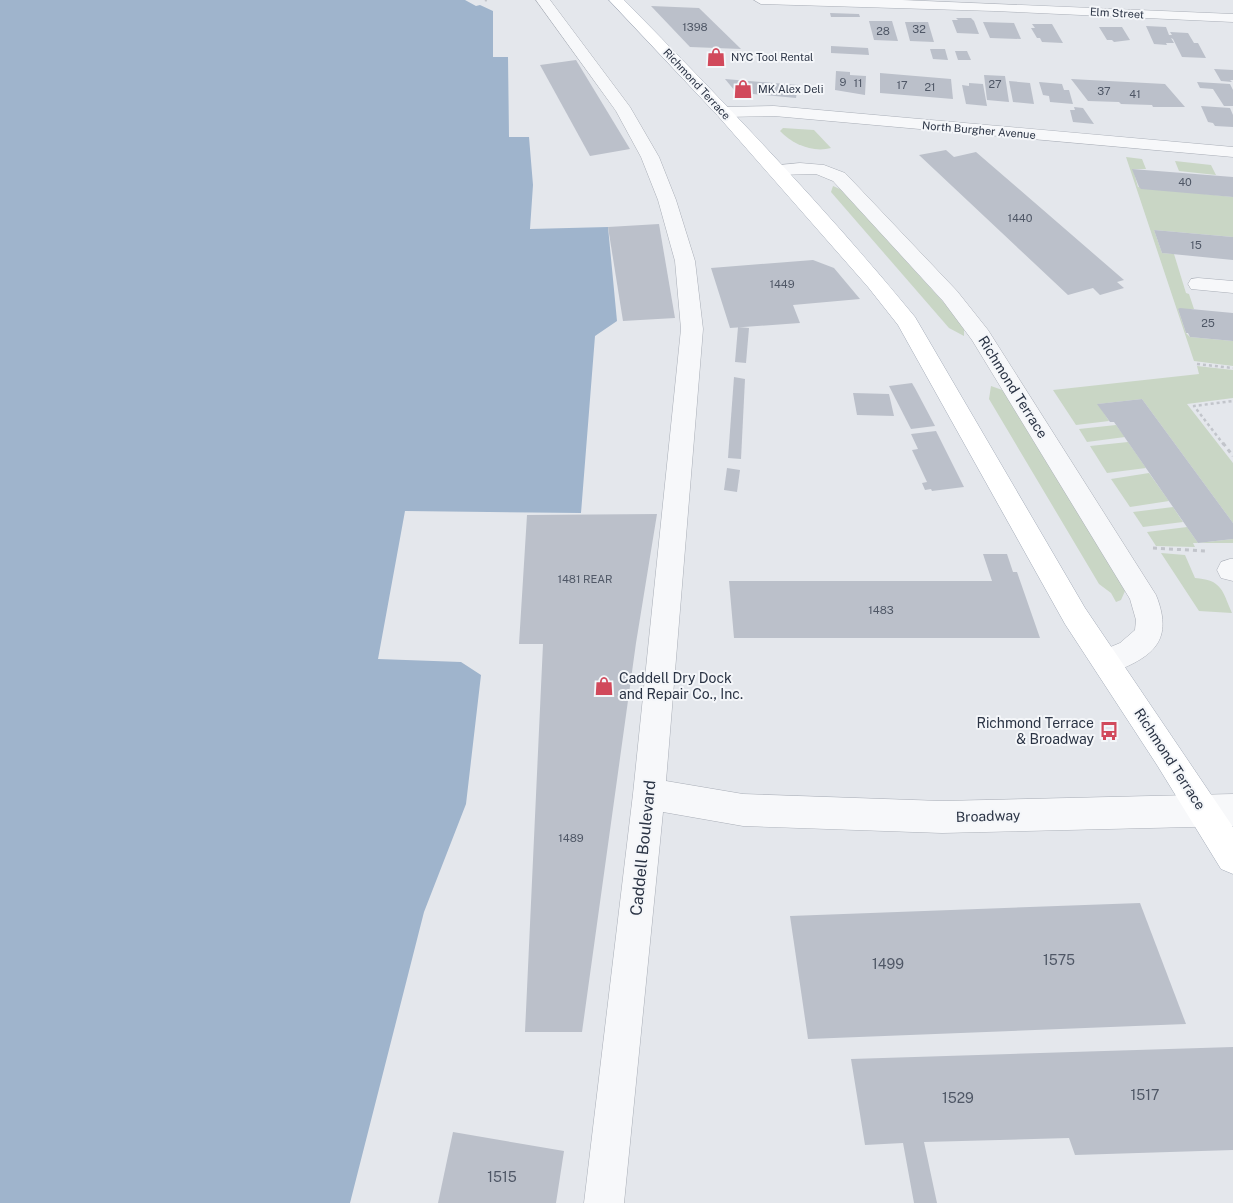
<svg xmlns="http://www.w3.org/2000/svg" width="1233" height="1203" viewBox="0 0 1233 1203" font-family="'Public Sans',sans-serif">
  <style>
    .green { fill: #c9d6c5 }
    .water { fill: #9fb4cc }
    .building { fill: #bbc0ca }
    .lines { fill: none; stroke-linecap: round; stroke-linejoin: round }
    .minor-casing { stroke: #a9aeb7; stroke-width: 1 }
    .major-casing { stroke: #a3abb8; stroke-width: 1 }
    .path-far2 { stroke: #c2c5cb; stroke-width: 2; stroke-dasharray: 2 2; stroke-linecap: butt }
    .path-far1 { stroke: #c2c5cb; stroke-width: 2.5; stroke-dasharray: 3 3; stroke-linecap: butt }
    .path { stroke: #c2c5cb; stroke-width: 3; stroke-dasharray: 4 4; stroke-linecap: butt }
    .minor { fill: #f7f8fa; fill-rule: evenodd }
    .major { fill: #fff; fill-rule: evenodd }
    .labels { text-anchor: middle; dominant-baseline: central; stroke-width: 4; stroke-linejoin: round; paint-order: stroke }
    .far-street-label { font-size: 11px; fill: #2b3445; stroke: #f4f6f9 }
    .number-label { font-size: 11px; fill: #4f5766 }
    .far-poi-label { font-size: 11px; fill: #2b3445; stroke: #f4f6f9; text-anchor: start }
    .street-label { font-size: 14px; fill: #2b3445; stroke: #f4f6f9 }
    .poi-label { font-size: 14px; fill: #2b3445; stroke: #f4f6f9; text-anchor: start }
    .near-number-label { font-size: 14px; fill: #4f5766 }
    .near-street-label { font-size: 16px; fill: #2b3445; stroke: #f4f6f9 }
  </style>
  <rect width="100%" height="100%" fill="#e4e7ec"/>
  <g class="green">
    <path d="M783,128L814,130L831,148C813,153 792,144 780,131Z"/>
    <path d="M1126,157L1142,159L1146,169H1133L1138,187L1233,197V237L1154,230L1162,253L1174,254L1186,293L1189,294L1194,309H1178L1186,333L1190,337L1233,341V366L1194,361Z"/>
    <path d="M1175,161L1211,165L1216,175L1179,171Z"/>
    <path d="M833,186L842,190L946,305L964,328V336L949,328L831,192Z"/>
    <path d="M1197,366L1233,370V398L1187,404L1233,463V523L1142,399L1098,404L1109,421L1076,425L1053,390L1199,374Z"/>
    <path d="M991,386L1005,391L1123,584L1125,591L1121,600L1116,602L1111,593L1099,584L989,399Z"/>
    <path d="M1116,425L1125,437L1087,442L1079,429Z"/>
    <path d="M1128,442L1146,468L1107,473L1090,446Z"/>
    <path d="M1149,473L1169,501L1130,507L1111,479Z"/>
    <path d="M1173,507L1183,522L1143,527L1133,512Z"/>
    <path d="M1187,527L1198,543L1233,539V543H1193L1195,547L1156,546L1147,532Z"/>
    <path d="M1161,553L1185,555L1195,578C1222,580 1222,590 1232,613L1199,611Z"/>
  </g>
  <path class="water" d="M0,0H465L476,6L480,5L493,11V57H508L509,137H529L533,185L530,229L608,227L617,321L595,336L581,513L405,511L378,659L461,662L481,675L466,804L424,912L350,1203H0Z"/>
  <g class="building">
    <path d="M651,6L699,8L741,49L690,47Z"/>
    <path d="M830,13L859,14L860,17H831Z"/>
    <path d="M956,18H971L974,21L979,34L957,33L952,20H958Z"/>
    <path d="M869,21H892L898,41L874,40Z"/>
    <path d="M905,22H928L934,42L910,41Z"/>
    <path d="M983,22L1014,23L1021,39L990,38Z"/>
    <path d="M1032,24H1052L1063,43L1042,42L1040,38H1037L1031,28H1035Z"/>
    <path d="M1146,26L1166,27L1169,35H1172L1170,32L1188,33L1194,43H1198L1206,58L1182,57L1173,39L1171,38L1174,43H1166L1167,45L1154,44Z"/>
    <path d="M1099,27H1122L1130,40L1114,42L1112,40H1107Z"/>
    <path d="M831,46L868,48L869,55L831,53Z"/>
    <path d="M930,49H945L948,60L933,59Z"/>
    <path d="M955,51H967L971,60H958Z"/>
    <path d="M576,60L630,149L590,156L540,65Z"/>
    <path d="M1214,69L1233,70V80H1230L1232,82L1221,81Z"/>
    <path d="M836,71L850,72V75L866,76L865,95L835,90Z"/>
    <path d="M880,73L951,79L953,99L880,93Z"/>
    <path d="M984,75L1005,76L1009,102L987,100Z"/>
    <path d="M725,79L798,85L796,98L742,93L735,91Z"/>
    <path d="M1071,79L1165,84L1185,107H1153L1152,105L1121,104L1119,102L1088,101Z"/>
    <path d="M1009,81L1030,83L1034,104L1013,102Z"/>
    <path d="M1039,82L1062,84L1064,90H1069L1073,104L1050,102L1049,96L1043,95Z"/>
    <path d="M1197,82L1230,84L1233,90V106H1224L1213,89L1200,88Z"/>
    <path d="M969,83L983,84L987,106L966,104L962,85L969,86Z"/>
    <path d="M1201,106L1230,108L1233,115V127L1215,126L1213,123L1208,122Z"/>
    <path d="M1074,107L1083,108L1094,124L1073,122L1070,110H1075Z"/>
    <path d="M946,150L954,157L976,152L1124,280L1117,282L1124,288L1100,295L1093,288L1068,295L919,155Z"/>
    <path d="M1132,169L1233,177V197L1141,189L1139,187Z"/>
    <path d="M659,224L675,318L623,321L608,227Z"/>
    <path d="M1154,230L1233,237V260L1162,253Z"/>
    <path d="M813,260L834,268L860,299L793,305L800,323L730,328L711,268Z"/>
    <path d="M1180,308L1233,313V341L1190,337L1188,333H1186L1178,309Z"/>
    <path d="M738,327L749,328L746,363L735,362Z"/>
    <path d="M734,377L745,379L741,459L728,458Z"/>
    <path d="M912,383L916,390L935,426L911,429L889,386Z"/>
    <path d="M853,393L889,394L894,416L857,415Z"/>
    <path d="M1142,399L1233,523V539L1198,543L1114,422H1110L1097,404Z"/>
    <path d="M936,431L964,487L932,491L931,489L925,490L922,483L927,482L912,450L918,449L911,434Z"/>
    <path d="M727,468L740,470L737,492L724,490Z"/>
    <path d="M657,514L636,643L582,1032H525L543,644H519L527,515Z"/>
    <path d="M983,554H1007L1013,572H1017L1040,638H734L729,581H992Z"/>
    <path d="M1140,903L1186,1024L808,1039L790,916Z"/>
    <path d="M1233,1047V1150L1075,1155L1069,1138L924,1142L937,1203H914L903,1143L865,1145L851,1059Z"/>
    <path d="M453,1132L564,1151L556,1203H438Z"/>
  </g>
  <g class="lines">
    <g class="minor-casing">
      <g id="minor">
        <path d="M536,0H550L630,107L659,157L676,200L695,261L703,329L666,781L743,794L942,801L1233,794V826L942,833L743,826L663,812L624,1203H584L633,794L681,329L675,261L658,200L641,157L616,111Z"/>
        <path d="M754,0H902L1233,14V22L994,11L761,4Z"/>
        <path d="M774,106L1233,147V157L774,116L724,117L718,116L716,112L718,108L724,107Z"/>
        <path d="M800,163L824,165L845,173L957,291L988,330L1156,595C1176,645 1148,659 1106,675L1096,671L1092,662L1096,653L1120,643L1135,630L1136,620L1130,599L972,340L943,301L833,181L816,174L776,175L770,174L767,170L770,166Z"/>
        <path d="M1198,278L1233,281V293L1191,289L1188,284L1191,279Z"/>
        <path d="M1230,559H1233V581L1221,578L1217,570L1221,562Z"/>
      </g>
    </g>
    <g class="major-casing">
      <path id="major" d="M609,0H624C724,102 824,206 915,317L1085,608L1233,827V874L1221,869L1157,765L1065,624L898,325L868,287L718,116Z"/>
    </g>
    <path class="path-far2" d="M485,0L487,1"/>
    <g class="path-far1">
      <path d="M1197,364L1233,368"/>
      <path d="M1224,445L1194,406L1233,401"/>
    </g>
    <g class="path">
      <path d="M1223,443L1233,456"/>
      <path d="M1153,548L1205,551"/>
    </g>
    <use href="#minor" class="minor"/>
    <use href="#major" class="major"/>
  </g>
  <defs>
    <g id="shop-bare" transform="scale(1.5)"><path d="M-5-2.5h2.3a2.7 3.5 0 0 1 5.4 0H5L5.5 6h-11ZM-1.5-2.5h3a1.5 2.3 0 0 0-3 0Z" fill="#d1495b" stroke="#f4f6f9" stroke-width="2.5" paint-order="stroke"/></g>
    <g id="bus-bare" transform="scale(1.5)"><path d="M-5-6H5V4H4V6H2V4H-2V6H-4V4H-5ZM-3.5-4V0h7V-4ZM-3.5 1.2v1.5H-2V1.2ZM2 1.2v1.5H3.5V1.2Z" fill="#d1495b" stroke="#f4f6f9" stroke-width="2.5" paint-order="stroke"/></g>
  </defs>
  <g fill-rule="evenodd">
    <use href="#shop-bare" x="716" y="57"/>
    <use href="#shop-bare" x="743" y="89"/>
    <use href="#shop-bare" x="604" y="686"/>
    <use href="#bus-bare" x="1109" y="731"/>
  </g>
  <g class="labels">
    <g class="far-street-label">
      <text transform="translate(1117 13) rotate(3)">Elm Street</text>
      <text transform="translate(697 84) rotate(47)">Richmond Terrace</text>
      <text transform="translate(979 130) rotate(5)">North Burgher Avenue</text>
    </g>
    <g class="number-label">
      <text x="695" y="27">1398</text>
      <text x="919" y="29">32</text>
      <text x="883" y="31">28</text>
      <text x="843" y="82">9</text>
      <text x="858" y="83">11</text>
      <text x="995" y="84">27</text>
      <text x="902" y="85">17</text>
      <text x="930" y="87">21</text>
      <text x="1104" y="91">37</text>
      <text x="1135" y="94">41</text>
      <text x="1185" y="182">40</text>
      <text x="1020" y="218">1440</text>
      <text x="1196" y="245">15</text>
      <text x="782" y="284">1449</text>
      <text x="1208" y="323">25</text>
      <text x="585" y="579">1481 REAR</text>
      <text x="881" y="610">1483</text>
      <text x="571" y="838">1489</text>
    </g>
    <g class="far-poi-label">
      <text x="731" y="57">NYC Tool Rental</text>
      <text x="758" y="89">MK Alex Deli</text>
    </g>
    <g class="street-label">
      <text transform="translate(1013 387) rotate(58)">Richmond Terrace</text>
      <text transform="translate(1170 759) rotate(57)">Richmond Terrace</text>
      <text transform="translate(988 816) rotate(-2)">Broadway</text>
    </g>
    <g class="poi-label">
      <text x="619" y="678">Caddell Dry Dock<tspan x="619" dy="16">and Repair Co., Inc.</tspan></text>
      <text x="1094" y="723" text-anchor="end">Richmond Terrace<tspan x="1094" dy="16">&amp; Broadway</tspan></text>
    </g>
    <g class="near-number-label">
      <text x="1059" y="960">1575</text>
      <text x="888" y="964">1499</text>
      <text x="1145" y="1095">1517</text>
      <text x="958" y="1098">1529</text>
      <text x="502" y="1177">1515</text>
    </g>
    <g class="near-street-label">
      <text transform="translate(643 848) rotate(-84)">Caddell Boulevard</text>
    </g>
  </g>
</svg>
